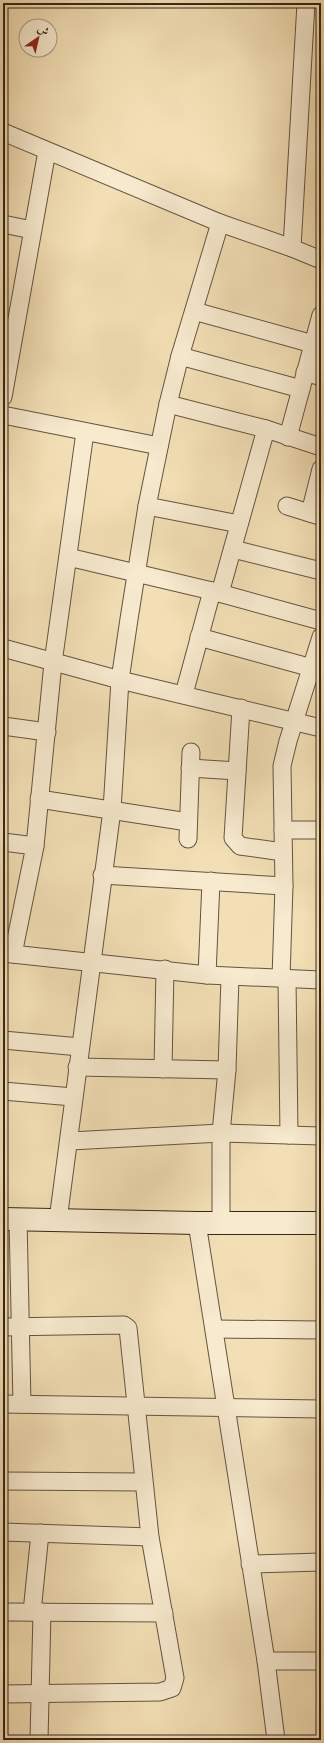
<svg xmlns="http://www.w3.org/2000/svg" width="324" height="1743" viewBox="0 0 324 1743" font-family="'IM FELL French Canon',Amiri,serif">
  <style>
    .lines { fill: none; stroke-linecap: round; stroke-linejoin: round }
    .minor-casing { stroke: #645440; stroke-width: 19 }
    .secondary-casing { stroke: #352619; stroke-width: 24 }
    .minor { stroke: #f7eacf; stroke-width: 17 }
    .secondary { stroke: #f7eacf; stroke-width: 22 }
  </style>
  <rect width="100%" height="100%" fill="#f3dfb5"/>
  <filter id="stains"><feTurbulence type="fractalNoise" baseFrequency=".005" numOctaves="4"/><feColorMatrix values="0 0 0 0 .2 0 0 0 0 .09 0 0 0 0 .02 0 0 0 .5 -.17"/></filter>
  <radialGradient id="worn" r=".72"><stop offset=".6" stop-color="#630" stop-opacity="0"/><stop offset="1" stop-color="#630" stop-opacity=".3"/></radialGradient>
  <g class="lines">
    <g class="minor-casing">
      <g id="minor">
        <path d="M3,132L220,223L292,248L321,260"/>
        <path d="M3,224L32,230"/>
        <path d="M292,248L306,3"/>
        <path d="M194,311L313,344"/>
        <path d="M180,356L301,389"/>
        <path d="M305,372L321,377"/>
        <path d="M3,397L47,151"/>
        <path d="M168,404L266,429L321,447"/>
        <path d="M3,415L159,446"/>
        <path d="M288,437L321,315"/>
        <path d="M147,506L239,524"/>
        <path d="M287,506L319,516"/>
        <path d="M310,513L321,469"/>
        <path d="M233,549L321,571"/>
        <path d="M68,557L212,591L321,621"/>
        <path d="M220,593L266,429"/>
        <path d="M199,637L312,668"/>
        <path d="M3,648L120,680L321,728"/>
        <path d="M184,694L212,591"/>
        <path d="M241,708L233,838L240,846L283,852"/>
        <path d="M3,726L47,732"/>
        <path d="M190,768L237,771"/>
        <path d="M39,799L188,822"/>
        <path d="M283,830H321"/>
        <path d="M188,839L191,752"/>
        <path d="M3,842L35,846"/>
        <path d="M102,875L284,886"/>
        <path d="M3,953L207,975L321,980"/>
        <path d="M13,954L35,846L53,663L85,432"/>
        <path d="M207,975L211,881"/>
        <path d="M281,978L284,886L282,766L288,741L321,637"/>
        <path d="M287,979L289,1135"/>
        <path d="M3,1040L80,1047"/>
        <path d="M77,1067L227,1070"/>
        <path d="M163,1069L165,969"/>
        <path d="M3,1091L73,1097"/>
        <path d="M70,1141L221,1133L321,1136"/>
        <path d="M18,1219L22,1404"/>
        <path d="M58,1220L112,810L120,680L129,619L147,506L168,404L180,356L220,223"/>
        <path d="M197,1223L266,1661L276,1740"/>
        <path d="M221,1223V1133L227,1070L230,977"/>
        <path d="M3,1327L124,1325L128,1328L150,1537L175,1678L172,1688L160,1692L3,1694"/>
        <path d="M215,1329L321,1330"/>
        <path d="M3,1404L321,1409"/>
        <path d="M3,1481L143,1482"/>
        <path d="M3,1532L150,1537"/>
        <path d="M250,1564L321,1562"/>
        <path d="M3,1612L164,1613"/>
        <path d="M32,1612L40,1533"/>
        <path d="M266,1661H321"/>
        <path d="M39,1740L42,1612"/>
      </g>
    </g>
    <g class="secondary-casing">
      <path id="secondary" d="M3,1219L197,1223H321"/>
    </g>
    <use href="#minor" class="minor"/>
    <use href="#secondary" class="secondary"/>
  </g>
  <rect width="324" height="1743" fill="none" stroke="#f3dfb5" stroke-width="16"/>
  <rect x="4" y="4" width="316" height="1735" fill="none" stroke="#352619" stroke-width="2"/>
  <rect x="8" y="8" width="308" height="1727" fill="none" stroke="#352619"/>
  <g transform="translate(38 38) rotate(34)"><circle r="19" fill="#f7eacf" stroke="#a99c86"/>
  <path d="M0-3L7 15L0 10L-7 15Z" fill="#8f2418"/>
  <text y="-6" font-size="11" font-weight="bold" text-anchor="middle" fill="#352619">ش</text>
  </g>
  <rect width="100%" height="100%" filter="url(#stains)"/>
  <rect width="100%" height="100%" fill="url(#worn)"/>
</svg>
